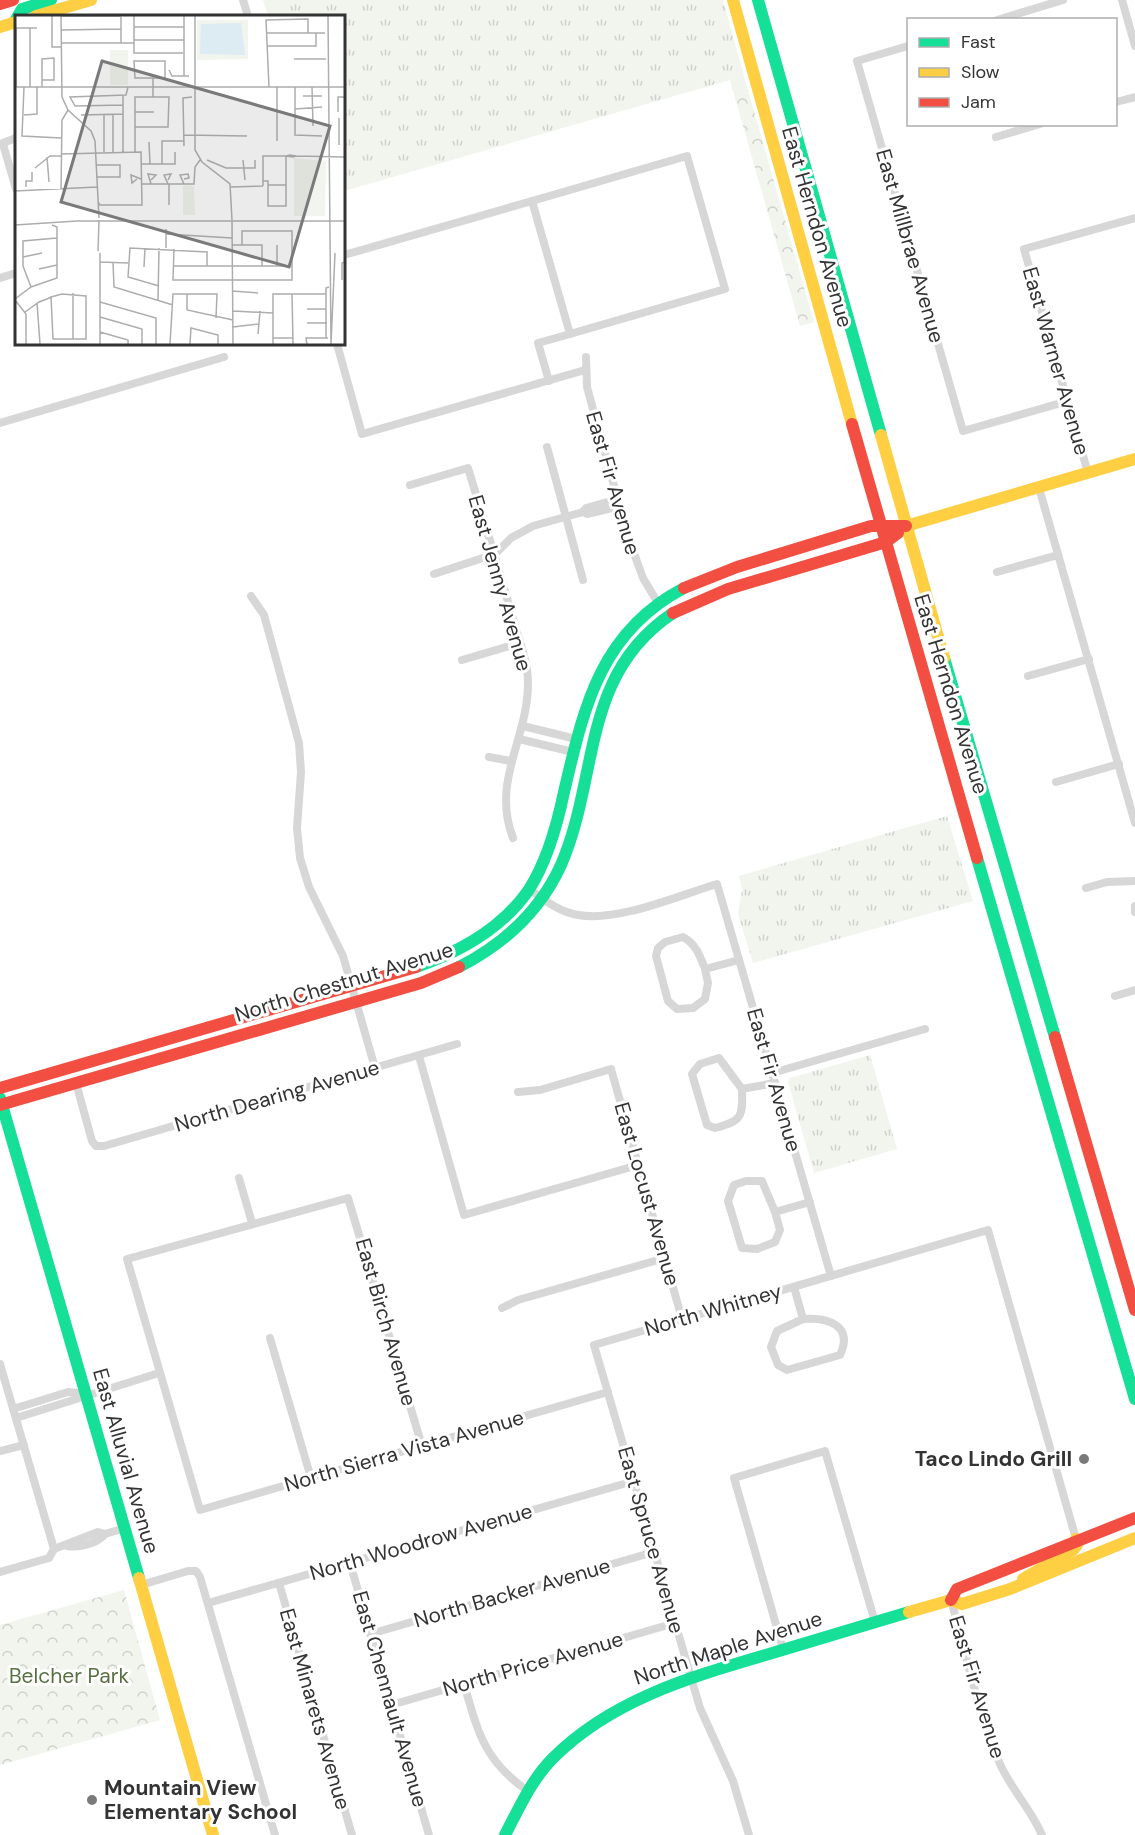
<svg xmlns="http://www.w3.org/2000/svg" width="1135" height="1835" viewBox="0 0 1135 1835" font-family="'DM Sans',sans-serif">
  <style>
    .grass { fill: url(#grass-tufts) }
    .forest { fill: url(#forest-crowns) }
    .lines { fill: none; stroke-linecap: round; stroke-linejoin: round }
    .street { stroke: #d7d7d7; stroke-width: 8 }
    .fast { stroke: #16e098; stroke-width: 12 }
    .slow { stroke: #ffcf43; stroke-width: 12 }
    .jam { stroke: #f24e42; stroke-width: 12 }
    .poi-dot { fill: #7a7a7a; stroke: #fff; stroke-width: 2 }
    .labels { text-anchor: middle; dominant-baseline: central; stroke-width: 6; stroke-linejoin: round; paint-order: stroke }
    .street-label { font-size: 21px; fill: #333; stroke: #fff }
    .poi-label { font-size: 21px; font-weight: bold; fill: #333; stroke: #fff; text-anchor: end }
    .park-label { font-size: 21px; fill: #56703f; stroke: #fff }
    .inset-road { fill: none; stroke: #adadad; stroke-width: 1.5 }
    .view { fill: #7a7a7a; fill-opacity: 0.15; stroke: #7a7a7a; stroke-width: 3 }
    .inset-edge { fill: none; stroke: #333; stroke-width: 3 }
  </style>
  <defs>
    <pattern id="grass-tufts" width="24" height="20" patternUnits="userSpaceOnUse" patternTransform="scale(1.5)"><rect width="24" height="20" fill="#f1f5ed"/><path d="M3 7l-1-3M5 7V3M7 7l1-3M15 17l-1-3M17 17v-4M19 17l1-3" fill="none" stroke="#cfd2cc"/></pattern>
    <pattern id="forest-crowns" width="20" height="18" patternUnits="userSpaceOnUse" patternTransform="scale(1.5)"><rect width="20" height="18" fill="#f1f5ed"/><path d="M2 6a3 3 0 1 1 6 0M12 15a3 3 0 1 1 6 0" fill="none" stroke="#cfd2cc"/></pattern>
  </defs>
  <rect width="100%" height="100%" fill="#fff"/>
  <g class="grass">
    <path d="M263,0H723L744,76L344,191V16H268Z"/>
    <path d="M947,816L973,901L753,963L738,914L742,890L739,876Z"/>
    <path d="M870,1055L897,1149L814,1173L788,1082L790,1078Z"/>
  </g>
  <g class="forest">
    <path d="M744,76L814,322L800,326L730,80Z"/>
    <path d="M124,1590L160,1720L0,1765V1625Z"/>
  </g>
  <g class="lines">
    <g class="street">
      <path d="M243,0L248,16"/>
      <path d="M1122,0L1135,46"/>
      <path d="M997,20L1063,0"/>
      <path d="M908,46L857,61L963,431L1068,401"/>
      <path d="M1116,102L1135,97"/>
      <path d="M996,137L1040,124"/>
      <path d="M0,144L16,138"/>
      <path d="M3,144L16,189"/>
      <path d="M532,201L687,156L725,289L570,334"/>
      <path d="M344,255L532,201L570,334L538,343L549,381"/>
      <path d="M0,278L16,273"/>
      <path d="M337,344L362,434L585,370"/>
      <path d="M586,357L587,387L628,537L643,578L658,603"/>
      <path d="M0,423L224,357"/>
      <path d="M547,447L583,580"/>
      <path d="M1088,473L1024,249L1135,218"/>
      <path d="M410,485L468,468C483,517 498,566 512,616C518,637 528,661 528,683C528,739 491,781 513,838"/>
      <path d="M1039,488L1135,823"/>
      <path d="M618,499L586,508L583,512L587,514L620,506"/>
      <path d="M997,572L1058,555"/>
      <path d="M434,574L495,554L511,538L533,526L583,512"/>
      <path d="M251,596L264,615L299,743L301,772L297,828L300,858L309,887L343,956L375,1068"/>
      <path d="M462,660L520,643"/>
      <path d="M1028,676L1089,659"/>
      <path d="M523,726L576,739"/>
      <path d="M519,739L573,752"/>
      <path d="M489,757L511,761"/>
      <path d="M1056,782L1119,764"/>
      <path d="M1086,888L1107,882L1135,881"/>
      <path d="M529,889C544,900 559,912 578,915C619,922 677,896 717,884L831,1276"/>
      <path d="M1135,906V912"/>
      <path d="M705,969C700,956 696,944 683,937L665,942L658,948L656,956L668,1001L677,1009L693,1008L705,999L708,983L705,969L739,960"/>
      <path d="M1115,996L1135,990"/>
      <path d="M419,1056L464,1215L638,1165"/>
      <path d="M772,1073L925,1029"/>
      <path d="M76,1083L92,1141L96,1146H104L457,1044"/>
      <path d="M742,1089L719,1058L700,1064L692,1074L707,1125L715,1128C742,1121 743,1117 742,1089L775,1083"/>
      <path d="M518,1092L540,1090L611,1069L682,1319"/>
      <path d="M239,1178L252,1223"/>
      <path d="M775,1212L762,1181H746L734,1185L728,1201L742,1248L757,1249L775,1242L780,1230L775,1212L810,1202"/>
      <path d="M794,1287L803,1319L777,1331L771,1347L778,1365L787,1370L840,1355C854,1325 827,1317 803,1319"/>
      <path d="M502,1308L518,1300L665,1258"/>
      <path d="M270,1338L311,1478"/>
      <path d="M0,1364L54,1549L49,1558L0,1572"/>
      <path d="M13,1409L68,1392L86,1394"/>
      <path d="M16,1418L159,1373"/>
      <path d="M422,1446L348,1198L127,1259L200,1510L608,1392"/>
      <path d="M0,1451L24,1445"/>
      <path d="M67,1546C79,1548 97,1544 105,1534"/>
      <path d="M54,1549L98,1532L105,1534L125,1528"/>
      <path d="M350,1563L429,1835"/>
      <path d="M279,1583L352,1835"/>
      <path d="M141,1585L188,1571H196L200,1577L275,1835"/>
      <path d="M951,1600C966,1653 978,1713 1000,1764C1011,1789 1031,1809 1042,1835"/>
      <path d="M208,1603L634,1481"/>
      <path d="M370,1634L654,1552"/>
      <path d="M783,1649L734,1478L825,1451L875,1622"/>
      <path d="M464,1684C478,1732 484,1761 528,1791"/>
      <path d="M391,1705L675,1623"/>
      <path d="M749,1835L733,1781L700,1708L594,1345L988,1230L1076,1539"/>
    </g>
    <g class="fast">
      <path d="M758,0L881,435"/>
      <path d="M14,23L22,9L51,0"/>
      <path d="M944,658L1055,1037"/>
      <path d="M977,858L1135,1399"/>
      <path d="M416,967C460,952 501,929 528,891C547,862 557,826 564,792C584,707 600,632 684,588"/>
      <path d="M459,967C504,944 540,911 561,865C600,775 580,675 673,613"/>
      <path d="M0,1098L139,1578"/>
      <path d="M505,1835C519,1808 532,1779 553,1758C612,1699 691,1677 769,1654C816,1640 863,1626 909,1612"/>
    </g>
    <g class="slow">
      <path d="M733,0L852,424"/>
      <path d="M36,16L91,0"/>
      <path d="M0,27L16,22"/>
      <path d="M881,435L944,658"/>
      <path d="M898,533L906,526L1135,459"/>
      <path d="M139,1578L213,1835"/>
      <path d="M1023,1579L1073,1550L1077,1545L1076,1539"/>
      <path d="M909,1612L951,1600L962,1604L1010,1589L1135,1538"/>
    </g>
    <g class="jam">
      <path d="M0,4L13,0"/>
      <path d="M852,424L977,858"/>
      <path d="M684,588L737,567L871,526H906"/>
      <path d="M673,613L728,589L886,542L898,533"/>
      <path d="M1055,1037L1135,1310"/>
      <path d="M0,1088L416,967"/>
      <path d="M0,1105L421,983L459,967"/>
      <path d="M951,1600L957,1589L1135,1518"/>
    </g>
  </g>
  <g class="poi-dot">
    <circle cx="1084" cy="1459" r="6"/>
    <circle cx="92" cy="1800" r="6"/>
  </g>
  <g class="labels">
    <g class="street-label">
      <text transform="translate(817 227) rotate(74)">East Herndon Avenue</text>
      <text transform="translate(910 246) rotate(74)">East Millbrae Avenue</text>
      <text transform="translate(1056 361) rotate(74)">East Warner Avenue</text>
      <text transform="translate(613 483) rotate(74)">East Fir Avenue</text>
      <text transform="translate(500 583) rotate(74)">East Jenny Avenue</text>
      <text transform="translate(951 694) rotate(73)">East Herndon Avenue</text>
      <text transform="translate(344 982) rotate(-17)">North Chestnut Avenue</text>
      <text transform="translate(774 1080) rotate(74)">East Fir Avenue</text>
      <text transform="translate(277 1096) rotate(-16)">North Dearing Avenue</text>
      <text transform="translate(647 1194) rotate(74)">East Locust Avenue</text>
      <text transform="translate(713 1310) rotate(-16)">North Whitney</text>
      <text transform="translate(386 1322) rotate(74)">East Birch Avenue</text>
      <text transform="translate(404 1451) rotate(-16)">North Sierra Vista Avenue</text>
      <text transform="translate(126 1461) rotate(74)">East Alluvial Avenue</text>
      <text transform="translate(651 1540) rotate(74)">East Spruce Avenue</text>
      <text transform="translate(421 1542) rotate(-16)">North Woodrow Avenue</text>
      <text transform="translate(512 1593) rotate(-16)">North Backer Avenue</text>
      <text transform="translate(728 1648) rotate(-18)">North Maple Avenue</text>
      <text transform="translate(533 1664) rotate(-16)">North Price Avenue</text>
      <text transform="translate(977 1687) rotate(73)">East Fir Avenue</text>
      <text transform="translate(390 1699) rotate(74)">East Chennault Avenue</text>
      <text transform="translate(315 1709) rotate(74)">East Minarets Avenue</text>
    </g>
    <g class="poi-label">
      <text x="1072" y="1459">Taco Lindo Grill</text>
      <text x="104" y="1788" text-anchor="start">Mountain View<tspan x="104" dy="24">Elementary School</tspan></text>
    </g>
    <g class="park-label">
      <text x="69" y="1676">Belcher Park</text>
    </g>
  </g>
  <g transform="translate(15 15)">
    <rect width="330" height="330" fill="#fff"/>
    <path d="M182,5H233V44L182,45ZM279,143L311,146L310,201H279ZM175,170L179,172L180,200H168V171Z" fill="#f1f5ed"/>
    <path d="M95,35H113V70H95Z" fill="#f1f5ed"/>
    <path d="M226,8L230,40L185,39L186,9Z" fill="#ddebf3"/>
    <path class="inset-road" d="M37,1V32H46M46,1L47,82L53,95L76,116L80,126L84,203M46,1H106M119,1V38H168M169,1V61M180,1V135L187,147L215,169L217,205M313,1L316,329M119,12H169M1,13V72M1,13H22M15,13V72M46,15L106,14M252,18H310M119,25H169M46,28H119M106,28V2M252,31H301V18M279,44H311M119,46H150V63H120ZM154,55L157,61H174M138,63V82M0,72H177M9,72L7,121L46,123M27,72V44L39,43V65H27M178,72H330M254,72L251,5L293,4V18M262,72V126M280,72V120L307,121M297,72L298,111M108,80V137M288,81H307M108,90L60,91L55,82L111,80L113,72M280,94L307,92M120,97H139M323,97V82H330M98,99V137M9,100L22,99V72M66,100L108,99M324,103V130M120,112H153L154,82H120V137M169,120L232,121M134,127L135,149M169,131L168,83L177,82M89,137V99M46,139L126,137L127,190H85L83,187M271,141L275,140L281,141L278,142ZM281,141L330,142M32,142L34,167M192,145L211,153H240V145M228,145L230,165M126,149H160V137M147,149V126H169M82,150H105V162H82M20,153L35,141H46M122,164L117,168L116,160L126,164M248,166H253V170H271V141H248V171M126,169H179L180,152L185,145M136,169L133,159L141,160L136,165M153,169L149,160L156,159L153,165M154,169V190M169,169L165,160L173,159L174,163L169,164M253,170V191H271V170M11,172V166H17V157M216,172L248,171M46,175L47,105L53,95M0,176L82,172M217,206L218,329M0,210L62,206H330M151,219L217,223M217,230H247V251M262,230V251M151,233V214M159,234L158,265H277V216H227V230M83,236L84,205M8,242L27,238M85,247L113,248M98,247L99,272L158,290M158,251H277M129,252L130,233M24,254L42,250M327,265V248L330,247M144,271L113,262L115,233L192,237V251M16,272L8,251V226L42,223M217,276L243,278M58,278V324M172,279V295L218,305M277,279L278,329M0,284L16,272L42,263V212L37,210M0,285L11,299V329M143,286L144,233M85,287L141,303V329M22,288L25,329M292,294H311M218,296L258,298M10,297L24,287L32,284L36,282L47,279L71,281V324H38L36,282M85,302L127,314V329M292,308H312M218,312L244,309M85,317L113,325V329M243,319L245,296M258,323H278M311,323V273L314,272M85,329V238M155,329L158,279H202L201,303M175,329L176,313L203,320V329M258,329V279H311M292,329L291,323H313M316,329L320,238"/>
    <path class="view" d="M87,46L315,111L274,252L46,187Z"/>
    <rect width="330" height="330" class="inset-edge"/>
  </g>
  <rect x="907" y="18" width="210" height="108" fill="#ffffff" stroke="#adadad" stroke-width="1.5"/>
  <rect x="919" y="38" width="30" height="9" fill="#16e098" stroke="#adadad" stroke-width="1.5"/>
  <text x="961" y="48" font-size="18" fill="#333333">Fast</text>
  <rect x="919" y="68" width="30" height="9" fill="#ffcf43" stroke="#adadad" stroke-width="1.5"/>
  <text x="961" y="78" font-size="18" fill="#333333">Slow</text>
  <rect x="919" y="98" width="30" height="9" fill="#f24e42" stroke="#adadad" stroke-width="1.5"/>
  <text x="961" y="108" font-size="18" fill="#333333">Jam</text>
</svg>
